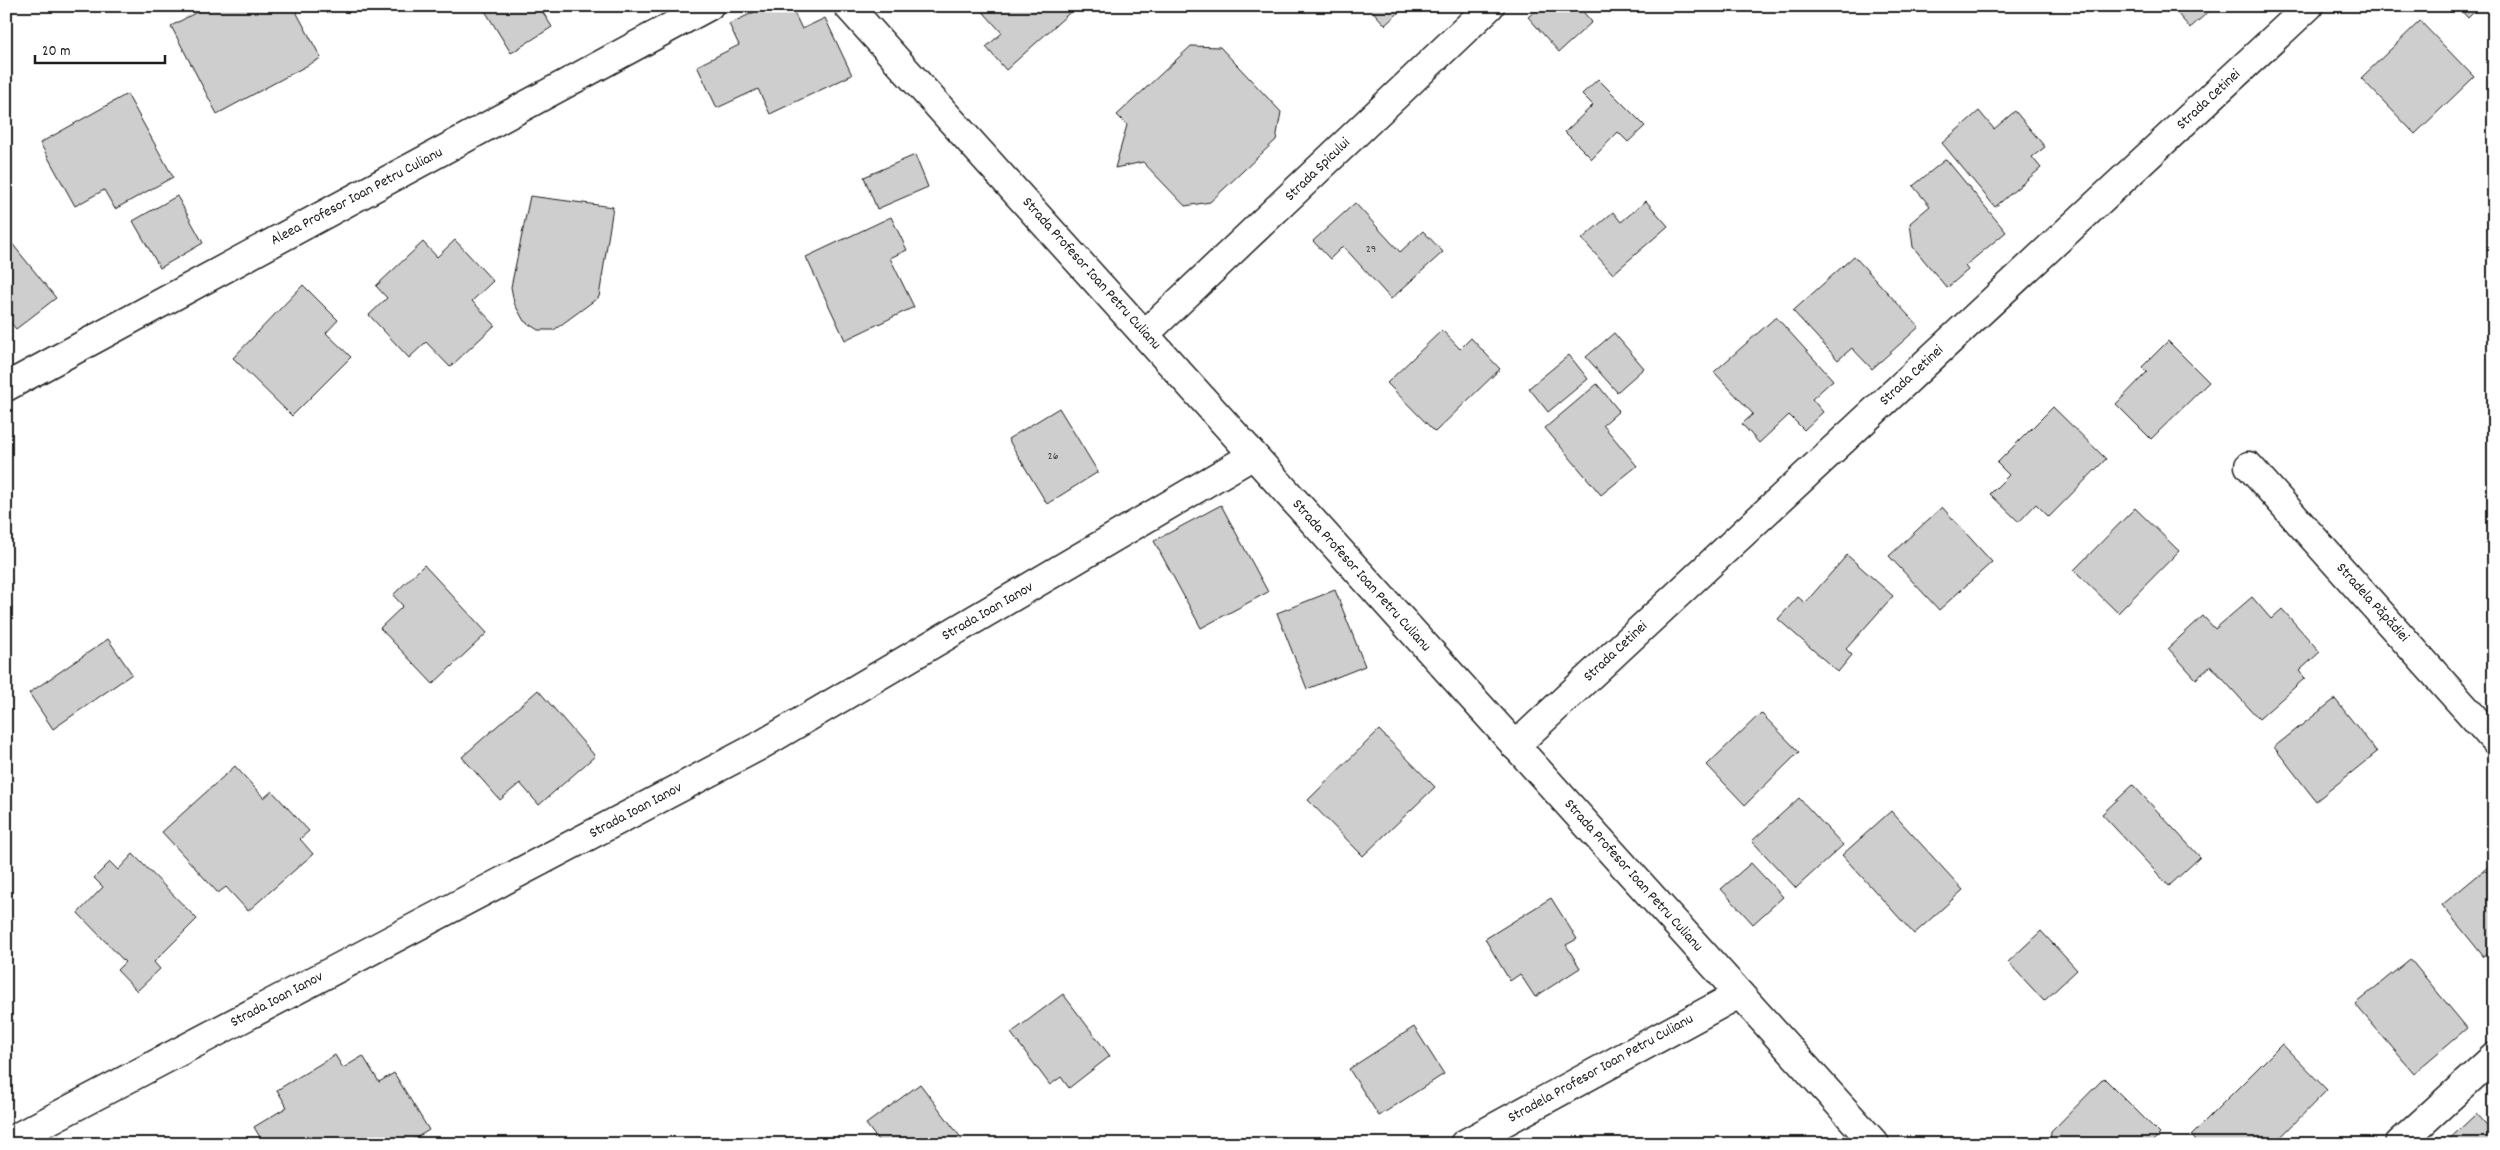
<svg xmlns="http://www.w3.org/2000/svg" width="2500" height="1150" viewBox="0 0 2500 1150" font-family="Dekko,sans-serif">
  <style>
    .building { fill: #cecece; stroke: #1c1c1c }
    .lines { fill: none; stroke-linecap: round; stroke-linejoin: round }
    .minor-casing { stroke: #1c1c1c; stroke-width: 31 }
    .minor { stroke: #fff; stroke-width: 28 }
    .labels { text-anchor: middle; dominant-baseline: central; stroke-width: 4; stroke-linejoin: round; paint-order: stroke }
    .number-label { font-size: 12px; fill: #484848 }
    .street-label { font-size: 15px; fill: #1c1c1c; stroke: #fff }
  </style>
  <rect width="100%" height="100%" fill="#fff"/>
  <filter id="ink" filterUnits="userSpaceOnUse"><feTurbulence type="fractalNoise" baseFrequency=".02" numOctaves="2"/><feDisplacementMap in="SourceGraphic" scale="10" xChannelSelector="R" yChannelSelector="G"/><feConvolveMatrix kernelMatrix="1 2 1 2 8 2 1 2 1" color-interpolation-filters="sRGB"/></filter>
  <g filter="url(#ink)">
    <g class="building">
      <path d="M208,6H293L321,58L217,114L171,26Z"/>
      <path d="M482,6H539L552,27L511,53Z"/>
      <path d="M767,6H791L802,29L825,18L852,75L770,114L758,89L717,108L697,66L739,45L729,24Z"/>
      <path d="M978,6H1077L1006,70L986,47L1002,33Z"/>
      <path d="M1368,6H1406L1385,25Z"/>
      <path d="M1541,6H1578L1592,22L1559,52L1528,17Z"/>
      <path d="M2171,6H2215L2190,28Z"/>
      <path d="M2457,6H2480L2468,18Z"/>
      <path d="M2420,21L2474,77L2415,134L2361,78Z"/>
      <path d="M1191,46L1220,47L1281,112L1276,140L1210,202L1185,206L1143,162L1115,168L1127,125L1117,115Z"/>
      <path d="M1598,79L1645,126L1628,142L1618,132L1592,159L1565,132L1593,105L1582,94Z"/>
      <path d="M127,94L173,177L115,209L104,190L75,206L40,143Z"/>
      <path d="M1979,111L1994,129L2015,111L2045,147L2032,157L2041,168L1995,207L1942,143Z"/>
      <path d="M915,155L928,187L877,209L864,177Z"/>
      <path d="M1946,159L2006,232L1965,266L1968,270L1947,288L1913,247L1910,223L1930,206L1913,186Z"/>
      <path d="M177,196L203,243L160,268L133,221Z"/>
      <path d="M530,196L613,207L599,297L554,330H538L524,321L514,303L511,287Z"/>
      <path d="M1646,201L1668,226L1613,274L1582,239L1613,212L1621,222Z"/>
      <path d="M1355,203L1400,252L1423,231L1443,252L1391,299L1343,246L1330,259L1313,241Z"/>
      <path d="M891,217L907,250L890,258L914,307L845,340L806,257Z"/>
      <path d="M6,236L56,298L16,329L6,317Z"/>
      <path d="M455,240L493,281L472,301L495,325L450,367L426,342L409,358L369,315L387,298L376,286L423,242L437,257Z"/>
      <path d="M1854,256L1919,327L1872,369L1852,348L1838,360L1793,311Z"/>
      <path d="M303,285L338,320L326,333L351,357L292,416L233,358Z"/>
      <path d="M1776,317L1833,380L1812,399L1823,412L1804,430L1789,415L1759,443L1742,424L1753,414L1714,372Z"/>
      <path d="M1442,330L1460,349L1471,338L1500,369L1435,432L1387,383Z"/>
      <path d="M1614,333L1644,368L1617,392L1586,357Z"/>
      <path d="M2168,341L2209,382L2151,439L2116,404L2147,372L2142,367Z"/>
      <path d="M1569,355L1588,379L1548,412L1529,388Z"/>
      <path d="M1597,384L1619,411L1603,425L1637,466L1601,495L1545,428Z"/>
      <path d="M2053,407L2106,459L2049,517L2036,504L2019,522L1990,494L2009,475L1997,463Z"/>
      <path d="M1059,408L1098,472L1047,504L1008,439Z"/>
      <path d="M1221,505L1268,592L1201,628L1154,541Z"/>
      <path d="M1942,507L1992,562L1939,610L1889,556Z"/>
      <path d="M2135,508L2179,551L2118,613L2074,570Z"/>
      <path d="M1847,555L1893,596L1846,649L1852,655L1838,672L1778,619L1798,597L1805,603Z"/>
      <path d="M424,565L487,633L433,684L380,628L403,606L393,595Z"/>
      <path d="M1335,590L1365,666L1307,689L1277,613Z"/>
      <path d="M2252,597L2271,619L2282,609L2320,652L2299,671L2305,678L2259,719L2211,666L2196,679L2168,648L2203,616L2215,629Z"/>
      <path d="M108,639L132,674L53,729L29,693Z"/>
      <path d="M538,690L595,756L539,805L520,783L500,800L462,757Z"/>
      <path d="M2335,699L2377,752L2316,801L2274,747Z"/>
      <path d="M1761,713L1799,752L1745,805L1707,765Z"/>
      <path d="M1379,730L1435,787L1363,856L1308,800Z"/>
      <path d="M235,766L264,798L272,791L309,831L300,839L313,854L248,911L226,887L218,893L162,832Z"/>
      <path d="M2133,785L2200,857L2169,886L2102,814Z"/>
      <path d="M1799,798L1843,845L1796,888L1752,841Z"/>
      <path d="M1891,811L1963,890L1914,934L1842,855Z"/>
      <path d="M133,854L197,919L154,962L160,969L137,991L117,970L125,962L78,913L103,887L94,878L110,862L118,870Z"/>
      <path d="M2494,862V949L2484,957L2442,905Z"/>
      <path d="M1751,863L1783,897L1753,924L1721,889Z"/>
      <path d="M1551,898L1577,939L1566,945L1580,968L1535,997L1520,974L1510,981L1485,939Z"/>
      <path d="M2041,931L2077,970L2044,1001L2008,962Z"/>
      <path d="M2410,959L2467,1028L2414,1073L2355,1004Z"/>
      <path d="M1063,994L1110,1056L1069,1088L1061,1077L1050,1085L1011,1033Z"/>
      <path d="M1414,1027L1444,1074L1379,1116L1349,1069Z"/>
      <path d="M2282,1044L2327,1090L2274,1144H2199L2191,1135Z"/>
      <path d="M335,1055L343,1068L363,1056L379,1082L394,1073L429,1130L406,1144H264L254,1127L287,1107L277,1090Z"/>
      <path d="M2104,1078L2160,1134L2150,1144H2050L2051,1132Z"/>
      <path d="M920,1084L962,1139L955,1144H881L866,1124Z"/>
      <path d="M2476,1114L2494,1134V1144H2444Z"/>
    </g>
    <g class="lines">
      <g class="minor-casing">
        <g id="minor">
          <path d="M848,6L1875,1144"/>
          <path d="M1145,334L1490,6"/>
          <path d="M6,387L709,6"/>
          <path d="M2249,466L2494,740"/>
          <path d="M1515,746L2309,6"/>
          <path d="M6,1143L761,745L1252,456"/>
          <path d="M1464,1144L1739,994"/>
          <path d="M2399,1144L2494,1057"/>
        </g>
      </g>
      <use href="#minor" class="minor"/>
    </g>
  </g>
  <g class="labels">
    <g class="number-label">
      <text x="1371" y="249">29</text>
      <text x="1053" y="456">26</text>
    </g>
    <g class="street-label">
      <text transform="translate(2209 100) rotate(-43)">Strada Cetinei</text>
      <text transform="translate(1318 170) rotate(-44)">Strada Spicului</text>
      <text transform="translate(357 197) rotate(-28)">Aleea Profesor Ioan Petru Culianu</text>
      <text transform="translate(1091 274) rotate(48)">Strada Profesor Ioan Petru Culianu</text>
      <text transform="translate(1912 376) rotate(-43)">Strada Cetinei</text>
      <text transform="translate(1361 576) rotate(48)">Strada Profesor Ioan Petru Culianu</text>
      <text transform="translate(2372 603) rotate(48)">Stradela Păpădiei</text>
      <text transform="translate(988 612) rotate(-30)">Strada Ioan Ianov</text>
      <text transform="translate(1616 652) rotate(-43)">Strada Cetinei</text>
      <text transform="translate(636 811) rotate(-28)">Strada Ioan Ianov</text>
      <text transform="translate(1633 876) rotate(48)">Strada Profesor Ioan Petru Culianu</text>
      <text transform="translate(277 1000) rotate(-28)">Strada Ioan Ianov</text>
      <text transform="translate(1601 1069) rotate(-29)">Stradela Profesor Ioan Petru Culianu</text>
    </g>
  </g>
  <rect width="2500" height="1150" fill="none" stroke="#fff" stroke-width="25"/>
  <rect x="12" y="12" width="2475" height="1125" fill="none" stroke="#1c1c1c" stroke-width="2" filter="url(#ink)"/>
  <path d="M35 55v8h130v-8" fill="none" stroke="#1c1c1c" stroke-width="2.5"/>
  <text x="42" y="55" font-size="15" fill="#1c1c1c" stroke="#ffffff" stroke-width="4" paint-order="stroke">20 m</text>
</svg>
